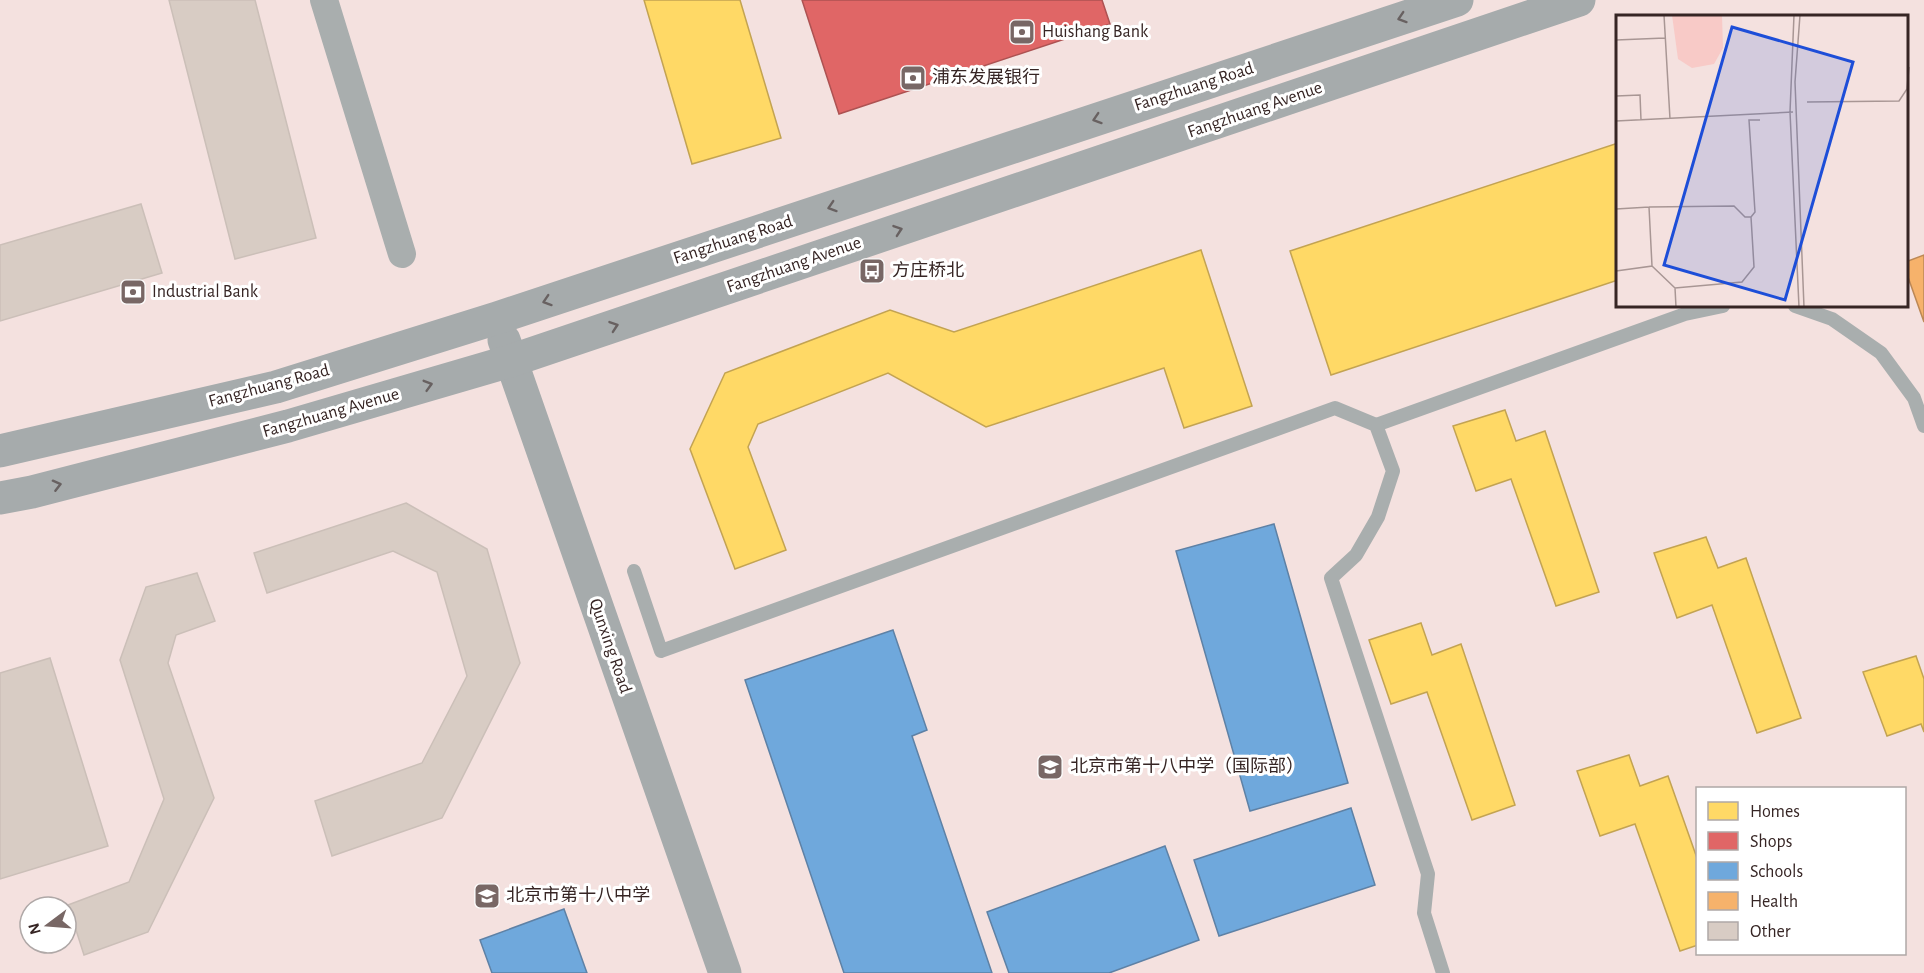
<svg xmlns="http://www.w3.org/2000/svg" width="1924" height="973" viewBox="0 0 1924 973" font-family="'Alegreya Sans','Noto Sans SC',sans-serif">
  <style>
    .homes { fill: #ffd966; stroke: #c3a352; stroke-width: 1.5 }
    .shops { fill: #e06666; stroke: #ad5252; stroke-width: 1.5 }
    .schools { fill: #6fa8dc; stroke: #5e81a5; stroke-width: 1.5 }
    .health { fill: #f6b26b; stroke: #bc8856; stroke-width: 1.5 }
    .building { fill: #d8ccc4; stroke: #cbbfb8; stroke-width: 1.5 }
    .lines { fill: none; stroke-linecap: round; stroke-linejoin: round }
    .lane { stroke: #a9aeae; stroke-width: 14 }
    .street { stroke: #a9aeae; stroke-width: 28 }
    .secondary { stroke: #a6abac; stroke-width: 33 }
    .oneway { stroke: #686161 }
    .labels { text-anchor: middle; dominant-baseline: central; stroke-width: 6; stroke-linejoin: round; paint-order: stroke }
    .poi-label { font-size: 18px; fill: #362524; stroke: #fff; text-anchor: start }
    .street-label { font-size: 18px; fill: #362524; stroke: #fff }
    .inset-road { fill: none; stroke: #a89694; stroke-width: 1.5 }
    .view { fill: #1d4ed8; fill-opacity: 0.15; stroke: #1d4ed8; stroke-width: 3 }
    .inset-edge { fill: none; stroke: #362524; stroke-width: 3 }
  </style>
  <rect width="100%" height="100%" fill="#f4e1df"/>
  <g class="homes">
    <path d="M644,0H740L781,138L692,164Z"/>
    <path d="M1618,143V280L1331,375L1290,251Z"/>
    <path d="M1201,250L1252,406L1184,428L1164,368L986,427L888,373L758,424L748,447L786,550L735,569L690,449L725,373L890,310L954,332Z"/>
    <path d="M1505,410L1516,441L1545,431L1599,592L1556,606L1511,479L1476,491L1453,426Z"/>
    <path d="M1706,537L1718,568L1746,558L1801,718L1757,733L1712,605L1677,618L1654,553Z"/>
    <path d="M1421,623L1432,655L1461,644L1515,805L1472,820L1427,692L1391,704L1369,640Z"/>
    <path d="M1916,656L1924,679V732L1921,724L1887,736L1863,672Z"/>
    <path d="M1629,755L1640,786L1668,776L1698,861V945L1680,951L1635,824L1600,836L1577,771Z"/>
  </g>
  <path class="shops" d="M802,0H1102L1110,24L839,114Z"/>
  <g class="schools">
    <path d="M1274,524L1348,783L1250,811L1176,551Z"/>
    <path d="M893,630L927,730L912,736L992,973H844L745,680Z"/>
    <path d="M1351,808L1375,885L1219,936L1194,860Z"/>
    <path d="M1165,846L1199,940L1109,973H1009L987,912Z"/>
    <path d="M564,909L587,973H492L480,940Z"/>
  </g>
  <path class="health" d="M1924,255V322L1908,277V261Z"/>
  <g class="building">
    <path d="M169,0H255L316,238L235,259Z"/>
    <path d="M141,204L162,273L0,321V245Z"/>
    <path d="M406,503L487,549L520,663L442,818L332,856L315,801L422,763L467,676L437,572L393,551L267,593L254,553Z"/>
    <path d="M197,573L215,621L176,635L168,663L214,798L148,932L84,955L68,905L129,882L164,799L120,660L146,587Z"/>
    <path d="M50,658L108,846L0,879V673Z"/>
  </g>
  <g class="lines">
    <g class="lane">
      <path d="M1795,306L1832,319L1881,353L1914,398L1924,426"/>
      <path d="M1376,425L1685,314L1723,306"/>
      <path d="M634,571L661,651L1335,408L1376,425L1393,471L1378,517L1356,555L1331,578L1428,874L1424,913L1443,973"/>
    </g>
    <path class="street" d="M324,0L402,254"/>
    <g class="secondary">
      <path d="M504,340L725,973"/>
      <path d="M0,451L276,387L497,318L1457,0"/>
      <path d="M0,498L32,492L288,426L510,361L1579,0"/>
    </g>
  </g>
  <defs><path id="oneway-chevron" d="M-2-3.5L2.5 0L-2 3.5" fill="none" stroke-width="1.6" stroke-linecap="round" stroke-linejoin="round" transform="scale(1.5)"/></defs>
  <g class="oneway">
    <use href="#oneway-chevron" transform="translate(1402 18) rotate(162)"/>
    <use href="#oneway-chevron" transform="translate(1097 119) rotate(162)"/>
    <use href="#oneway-chevron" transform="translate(832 207) rotate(162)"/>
    <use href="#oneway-chevron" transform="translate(898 230) rotate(-19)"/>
    <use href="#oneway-chevron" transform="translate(547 301) rotate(162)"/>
    <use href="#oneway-chevron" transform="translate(614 326) rotate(-19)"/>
    <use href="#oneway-chevron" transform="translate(428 385) rotate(-16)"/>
    <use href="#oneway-chevron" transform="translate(57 485) rotate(-14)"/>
  </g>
  <defs>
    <g id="bank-square" transform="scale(1.35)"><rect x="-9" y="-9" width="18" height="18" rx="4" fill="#786765" stroke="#fff"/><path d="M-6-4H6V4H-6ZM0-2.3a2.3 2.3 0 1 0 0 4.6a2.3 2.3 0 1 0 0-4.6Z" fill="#fff"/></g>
    <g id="bus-square" transform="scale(1.35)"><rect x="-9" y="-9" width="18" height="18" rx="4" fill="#786765" stroke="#fff"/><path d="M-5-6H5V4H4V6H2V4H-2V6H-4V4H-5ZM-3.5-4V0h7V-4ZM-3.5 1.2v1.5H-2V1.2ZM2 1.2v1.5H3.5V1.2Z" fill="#fff"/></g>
    <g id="school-square" transform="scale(1.35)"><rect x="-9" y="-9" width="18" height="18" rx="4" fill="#786765" stroke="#fff"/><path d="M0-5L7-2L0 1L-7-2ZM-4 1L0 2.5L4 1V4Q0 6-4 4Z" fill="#fff"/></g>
  </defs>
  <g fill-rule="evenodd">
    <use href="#bank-square" x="1022" y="32"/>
    <use href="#bank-square" x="913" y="78"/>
    <use href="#bus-square" x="872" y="271"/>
    <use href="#bank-square" x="133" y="292"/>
    <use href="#school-square" x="1050" y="767"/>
    <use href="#school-square" x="487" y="896"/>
  </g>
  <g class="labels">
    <g class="poi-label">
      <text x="1042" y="32">Huishang Bank</text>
      <text x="932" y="78">浦东发展银行</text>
      <text x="892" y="271">方庄桥北</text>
      <text x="152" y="292">Industrial Bank</text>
      <text x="1070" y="767">北京市第十八中学（国际部）</text>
      <text x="506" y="896">北京市第十八中学</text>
    </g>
    <g class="street-label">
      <text transform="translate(1194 87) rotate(-18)">Fangzhuang Road</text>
      <text transform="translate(1255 110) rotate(-19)">Fangzhuang Avenue</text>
      <text transform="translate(733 240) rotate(-18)">Fangzhuang Road</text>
      <text transform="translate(794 265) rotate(-19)">Fangzhuang Avenue</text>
      <text transform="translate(269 386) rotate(-15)">Fangzhuang Road</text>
      <text transform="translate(331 413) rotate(-16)">Fangzhuang Avenue</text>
      <text transform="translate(610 646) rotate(71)">Qunxing Road</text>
    </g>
  </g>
  <g transform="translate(1616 15)">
    <rect width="292" height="292" fill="#f4e1df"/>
    <path d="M56,0H106L107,33L98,49L76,53L62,44Z" fill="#f8cac7"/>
    <path class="inset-road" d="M48,0L54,104M178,0L174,97L183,292M184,0L179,67L188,292M0,25L49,23M0,81L24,80L25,105M191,87L283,86L291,74L293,52M0,106L177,97M33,192L118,191L129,202H135L139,197L133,105H144M0,194L33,192L36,251L0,256M36,251L59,273L126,267L138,252L135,202M59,273L60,292"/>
    <path class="view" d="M116,12L237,47L169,285L48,250Z"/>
    <rect width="292" height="292" class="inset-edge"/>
  </g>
  <rect x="1696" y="787" width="210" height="168" fill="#ffffff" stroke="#afa8a7" stroke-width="1.5"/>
  <rect x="1708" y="802" width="30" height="18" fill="#ffd966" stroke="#afa8a7" stroke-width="1.5"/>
  <text x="1750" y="817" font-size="18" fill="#362524">Homes</text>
  <rect x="1708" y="832" width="30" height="18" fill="#e06666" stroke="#afa8a7" stroke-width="1.5"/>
  <text x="1750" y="847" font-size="18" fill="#362524">Shops</text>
  <rect x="1708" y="862" width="30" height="18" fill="#6fa8dc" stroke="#afa8a7" stroke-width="1.5"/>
  <text x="1750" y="877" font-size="18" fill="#362524">Schools</text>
  <rect x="1708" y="892" width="30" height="18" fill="#f6b26b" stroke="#afa8a7" stroke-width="1.5"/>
  <text x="1750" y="907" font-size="18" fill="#362524">Health</text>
  <rect x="1708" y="922" width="30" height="18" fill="#d8ccc4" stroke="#afa8a7" stroke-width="1.5"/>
  <text x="1750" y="937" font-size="18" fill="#362524">Other</text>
  <g transform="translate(48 925) rotate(254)"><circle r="28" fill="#ffffff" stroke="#afa8a7" stroke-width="1.5"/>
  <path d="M0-4.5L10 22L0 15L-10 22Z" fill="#786765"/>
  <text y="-9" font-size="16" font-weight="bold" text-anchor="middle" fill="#362524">N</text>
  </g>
</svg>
